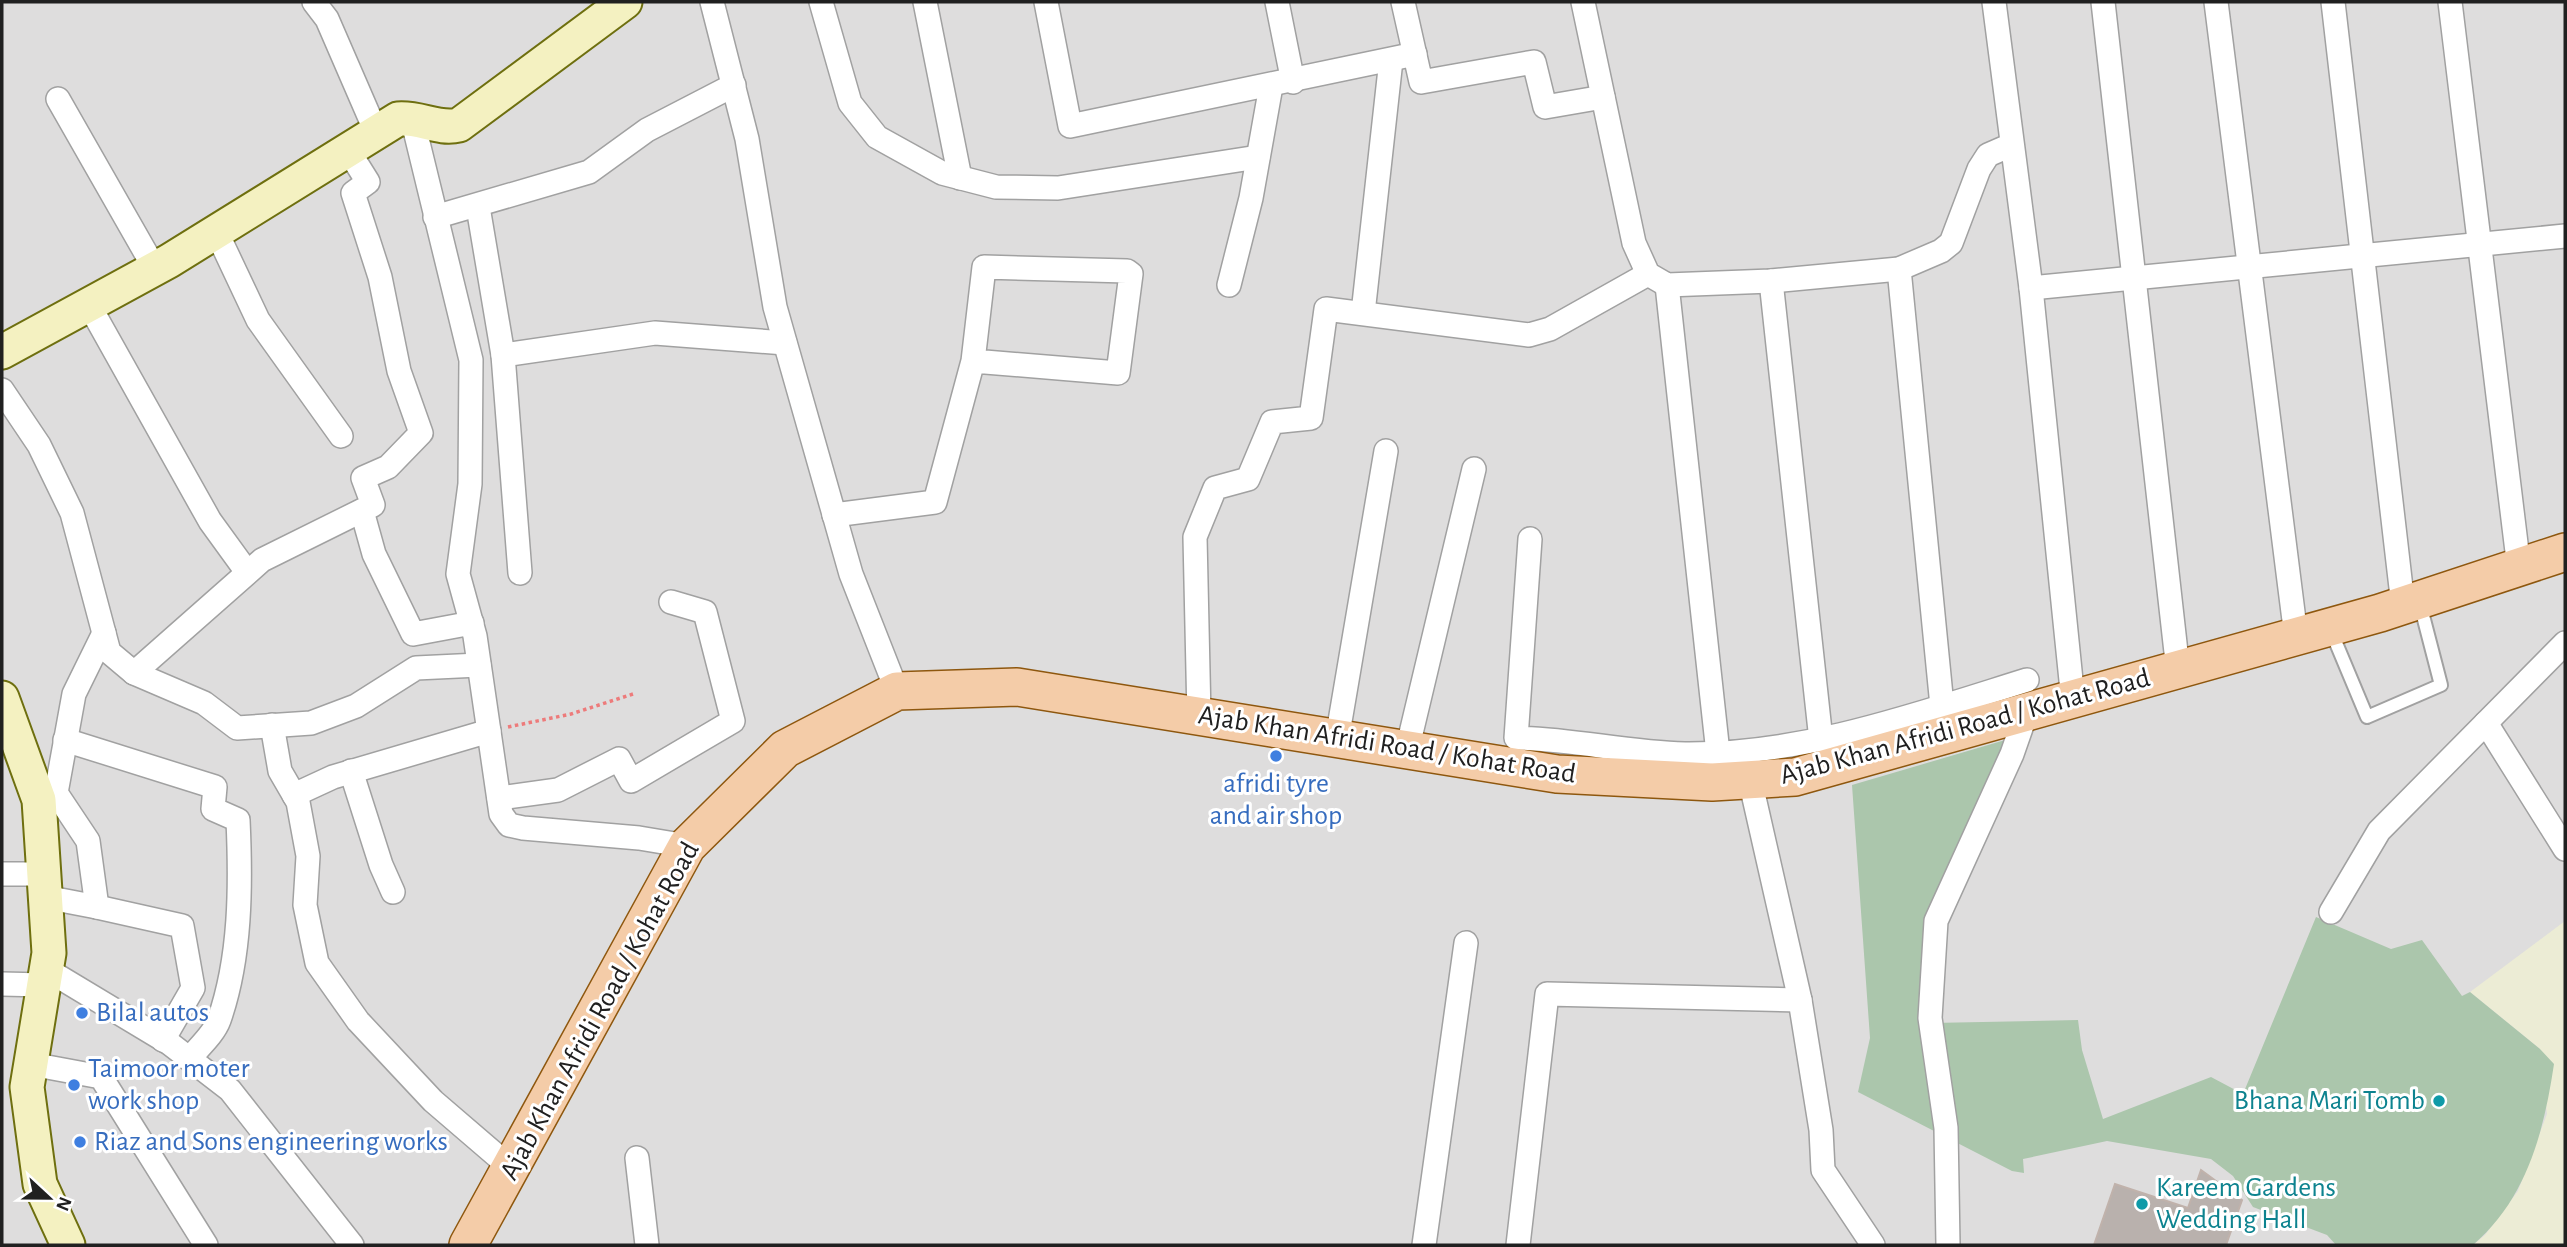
<svg xmlns="http://www.w3.org/2000/svg" width="2567" height="1247" viewBox="0 0 2567 1247" font-family="'Alegreya Sans',sans-serif">
  <style>
    .residential { fill: #dedddd }
    .farmland { fill: #ececd5 }
    .cemetery { fill: #abc6ac }
    .building { fill: #b9b1ad; stroke: #c0b2ab; stroke-width: 2 }
    .lines { fill: none; stroke-linecap: round; stroke-linejoin: round }
    .lane-casing { stroke: #a1a1a1; stroke-width: 16 }
    .street-casing { stroke: #a1a1a1; stroke-width: 26 }
    .secondary-casing { stroke: #6e6f0f; stroke-width: 37 }
    .primary-casing { stroke: #8e570e; stroke-width: 40 }
    .path { stroke: #ed7b7b; stroke-width: 3.5; stroke-dasharray: 3.5 3.5; stroke-linecap: butt }
    .lane { stroke: #fff; stroke-width: 12 }
    .street { stroke: #fff; stroke-width: 23 }
    .secondary { stroke: #f4f1c1; stroke-width: 33 }
    .primary { stroke: #f4cca8; stroke-width: 37 }
    .shop-dot { fill: #3f7fe0; stroke: #fff; stroke-width: 2.5 }
    .culture-dot { fill: #0f9aa8; stroke: #fff; stroke-width: 2.5 }
    .labels { text-anchor: middle; dominant-baseline: central; stroke-width: 6; stroke-linejoin: round; paint-order: stroke }
    .street-label { font-size: 28px; fill: #202020; stroke: #fff }
    .shop-label { font-size: 28px; fill: #366cbe; stroke: #fff; text-anchor: start }
    .culture-label { font-size: 28px; fill: #0d838f; stroke: #fff; text-anchor: end }
  </style>
  <rect width="100%" height="100%" fill="#f0ece7"/>
  <rect class="residential" x="2" y="2" width="2563" height="1243"/>
  <path class="farmland" d="M2565,921V1245H2473L2485,1235L2518,1191L2547,1114L2540,1049L2470,992Z"/>
  <path class="cemetery" d="M2029,733L1936,921L1931,1023L2078,1020L2082,1050L2103,1119L2211,1077L2243,1094L2316,917L2391,949L2422,940L2462,996L2470,992L2540,1049L2554,1064C2544,1131 2527,1199 2473,1245H2336L2327,1235L2253,1207L2233,1176L2211,1159L2107,1141L2023,1159L2024,1173L2012,1171L1858,1092L1870,1038L1852,785Z"/>
  <path class="building" d="M2201,1170L2242,1200L2226,1245H2094L2115,1184L2188,1208Z"/>
  <g class="lines">
    <g class="lane-casing">
      <path id="lane" d="M2331,631L2367,717L2441,685L2420,604"/>
    </g>
    <g class="street-casing">
      <g id="street">
        <path d="M314,2L327,19L376,132"/>
        <path d="M712,2L747,139L775,307L851,574L897,691"/>
        <path d="M821,2L850,103L877,137L942,173L996,187L1058,188L1258,157"/>
        <path d="M925,2L960,178"/>
        <path d="M1046,2L1070,126L1415,54"/>
        <path d="M1277,2L1293,82"/>
        <path d="M1403,2L1421,82L1534,62L1545,107L1603,97"/>
        <path d="M1583,2L1634,243L1648,274L1667,285L1771,281L1899,269L1941,251L1951,243L1979,169L1988,155L2011,145"/>
        <path d="M1994,2L2031,288L2073,700"/>
        <path d="M2103,2L2178,670"/>
        <path d="M2216,2L2296,636"/>
        <path d="M2333,2L2403,605"/>
        <path d="M2450,2L2519,568"/>
        <path d="M58,99L155,269"/>
        <path d="M412,118L471,360L470,484L458,574L475,636L501,814L509,825L523,828L639,838L687,846"/>
        <path d="M478,207L503,355"/>
        <path d="M435,217L589,172L647,130L734,85"/>
        <path d="M216,231L258,320L341,436"/>
        <path d="M1899,269L1942,706"/>
        <path d="M1771,281L1821,740"/>
        <path d="M1229,285L1251,198L1271,86"/>
        <path d="M1667,285L1718,753"/>
        <path d="M2031,288L2565,236"/>
        <path d="M89,305L210,521L247,572"/>
        <path d="M1363,313L1391,60"/>
        <path d="M2,390L39,445L72,513L109,652L134,673L262,560L373,505L363,478L388,467L421,433L399,371L380,277L353,193L368,182L348,150"/>
        <path d="M362,511L374,554L413,634L472,623"/>
        <path d="M834,515L935,502L973,361L1118,373L1131,274L1127,271L984,267L973,361"/>
        <path d="M1530,539L1516,738C1573,739 1628,753 1685,754C1803,755 1915,715 2027,680"/>
        <path d="M520,573L503,355L655,333L785,343"/>
        <path d="M134,673L204,703L237,728L311,723L356,706L416,668L479,665"/>
        <path d="M1199,717L1195,537L1215,488L1248,479L1272,422L1311,418L1326,309L1529,335L1550,329L1648,274"/>
        <path d="M2486,723L2565,849"/>
        <path d="M272,725L280,771L298,802L308,856L305,905L317,963L358,1021L433,1101L511,1168"/>
        <path d="M1337,739L1386,451"/>
        <path d="M65,740L215,787L213,809L238,820C241,885 241,957 219,1020C214,1034 198,1048 189,1059"/>
        <path d="M1407,750L1474,469"/>
        <path d="M351,771L381,865L393,892"/>
        <path d="M1750,780L1800,1000L1821,1130L1823,1170L1873,1245"/>
        <path d="M294,795L333,777L489,731"/>
        <path d="M499,798L558,790L619,759L631,781L733,721L705,612L671,602"/>
        <path d="M2,874H44"/>
        <path d="M45,897L97,907L88,841L56,793L74,694L104,633"/>
        <path d="M97,907L182,926L193,988L163,1040"/>
        <path d="M2331,912L2379,831L2565,643"/>
        <path d="M46,969L169,1043L230,1090L352,1245"/>
        <path d="M2,984L44,985"/>
        <path d="M31,1064L101,1077L206,1245"/>
        <path d="M637,1158L647,1245"/>
        <path d="M1424,1245L1466,943"/>
        <path d="M1518,1245L1547,994L1800,1000"/>
        <path d="M1948,1245L1946,1128L1930,1018L1936,921L2012,754L2027,711"/>
      </g>
    </g>
    <g class="secondary-casing">
      <g id="secondary">
        <path d="M2,352L169,261L398,119C420,117 438,130 459,125L625,2"/>
        <path d="M2,698L39,800L49,953L27,1087L40,1184L68,1245"/>
      </g>
    </g>
    <g class="primary-casing">
      <path id="primary" d="M468,1245L687,846L785,749L897,691L1017,687L1557,774L1712,782L1795,777L2380,613L2565,552"/>
    </g>
    <path class="path" d="M508,727L571,714L633,694"/>
    <use href="#lane" class="lane"/>
    <use href="#street" class="street"/>
    <use href="#secondary" class="secondary"/>
    <use href="#primary" class="primary"/>
  </g>
  <g class="shop-dot">
    <circle cx="1276" cy="756" r="7"/>
    <circle cx="82" cy="1013" r="7"/>
    <circle cx="74" cy="1085" r="7"/>
    <circle cx="80" cy="1142" r="7"/>
  </g>
  <g class="culture-dot">
    <circle cx="2439" cy="1101" r="7"/>
    <circle cx="2142" cy="1204" r="7"/>
  </g>
  <g class="labels">
    <g class="street-label">
      <text transform="translate(1965 727) rotate(-15)">Ajab Khan Afridi Road / Kohat Road</text>
      <text transform="translate(1387 745) rotate(9)">Ajab Khan Afridi Road / Kohat Road</text>
      <text transform="translate(600 1011) rotate(-61)">Ajab Khan Afridi Road / Kohat Road</text>
    </g>
    <g class="shop-label">
      <text x="1276" y="784" text-anchor="middle">afridi tyre<tspan x="1276" dy="32">and air shop</tspan></text>
      <text x="96" y="1013">Bilal autos</text>
      <text x="88" y="1069">Taimoor moter<tspan x="88" dy="32">work shop</tspan></text>
      <text x="94" y="1142">Riaz and Sons engineering works</text>
    </g>
    <g class="culture-label">
      <text x="2425" y="1101">Bhana Mari Tomb</text>
      <text x="2156" y="1188" text-anchor="start">Kareem Gardens<tspan x="2156" dy="32">Wedding Hall</tspan></text>
    </g>
  </g>
  <rect width="2567" height="1247" fill="none" stroke="#202020" stroke-width="7"/>
  <g transform="translate(49 1198) rotate(112)" stroke="#ffffff" stroke-width="5" paint-order="stroke">
  <path d="M0-5L12 26L0 18L-12 26Z" fill="#202020"/>
  <text y="-10" font-size="19" font-weight="bold" text-anchor="middle" fill="#202020">N</text>
  </g>
</svg>
